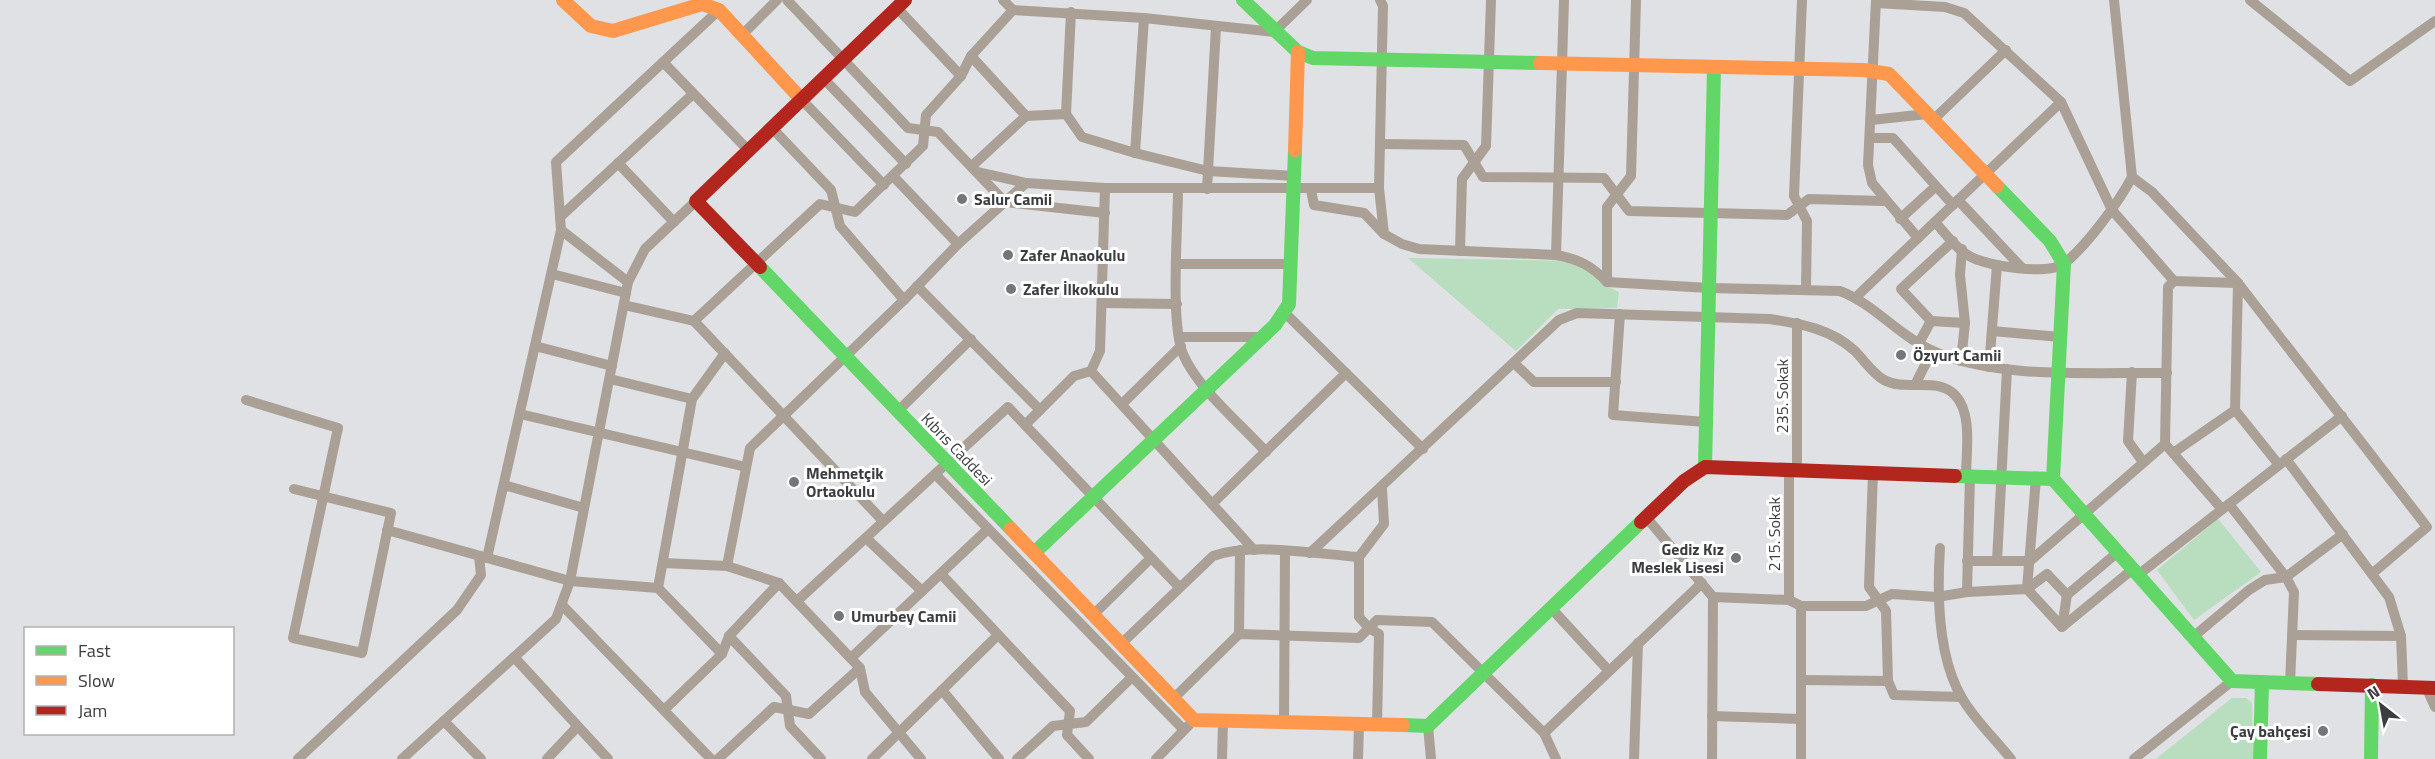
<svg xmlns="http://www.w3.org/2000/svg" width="2435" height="759" viewBox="0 0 2435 759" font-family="'Titillium Web',sans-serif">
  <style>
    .green { fill: #b8ddbf }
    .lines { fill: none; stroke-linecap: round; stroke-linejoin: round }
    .street { stroke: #aba095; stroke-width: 10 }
    .fast { stroke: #63d668; stroke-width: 14 }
    .slow { stroke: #ff974d; stroke-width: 14 }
    .jam { stroke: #b3261e; stroke-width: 14 }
    .poi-dot { fill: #747679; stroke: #fff; stroke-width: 2 }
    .labels { text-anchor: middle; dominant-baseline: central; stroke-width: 6; stroke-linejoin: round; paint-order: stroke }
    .poi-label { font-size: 16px; font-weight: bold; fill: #3b3d3f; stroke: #fff; text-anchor: start }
    .street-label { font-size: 16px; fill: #3b3d3f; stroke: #fff }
  </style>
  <rect width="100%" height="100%" fill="#dfe1e4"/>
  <g class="green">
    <path d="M1408,258L1577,261L1602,284L1619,292L1617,308L1558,309L1516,351Z"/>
    <path d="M2218,519L2261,572L2194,620L2157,570Z"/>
    <path d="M2232,698H2246L2252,703L2253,759H2156Z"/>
  </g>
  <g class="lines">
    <g class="street">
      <path d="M787,0L908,128L938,132L1005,202L1105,213"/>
      <path d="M1003,0L1013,10L1144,18L1274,32L1307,0"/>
      <path d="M1380,0L1383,6L1379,188L1384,234"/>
      <path d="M1802,0L1794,196L1807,221L1806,289"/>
      <path d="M1876,0L1868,165L1872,183L1918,238"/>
      <path d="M2250,0L2350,81L2435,21"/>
      <path d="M1876,3L1945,7L1964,13L2061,102L2112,210L2174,281L2238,283"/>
      <path d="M897,8L961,76"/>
      <path d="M742,35L777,0"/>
      <path d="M971,56L1026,116"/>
      <path d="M663,62L749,151"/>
      <path d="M824,79L906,164"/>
      <path d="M802,100L884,185"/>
      <path d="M1066,114L1071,12"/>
      <path d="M1871,120L1927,114"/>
      <path d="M1933,120L2006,50"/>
      <path d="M772,128L831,190L840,226L904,300"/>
      <path d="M1870,138H1893L1953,205"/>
      <path d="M1380,144L1464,145L1483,177L1604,178L1629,211L1787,215L1809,199L1884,201"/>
      <path d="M1135,153L1144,18"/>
      <path d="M618,163L674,222"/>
      <path d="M972,166L1026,116L1066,114L1082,137L1135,153L1208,171L1294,176"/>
      <path d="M978,172L1026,183L1105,188H1379"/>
      <path d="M893,176L958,244"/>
      <path d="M2132,177L2152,192L2238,283L2427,527L2373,573"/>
      <path d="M1178,189C1178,227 1170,323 1183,354C1197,388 1241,424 1266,452"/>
      <path d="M1207,189L1216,27"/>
      <path d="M1311,190L1314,205L1364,213L1384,234L1402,244L1419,249L1556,255C1578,259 1591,265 1607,282L1709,288L1840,291C1874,304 1898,335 1931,350C1995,380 2096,372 2167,373"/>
      <path d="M1958,200L2022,268"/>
      <path d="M560,217L693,94"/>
      <path d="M1900,219L1935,187"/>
      <path d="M1935,222C1945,233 1957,250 1971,257C1989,266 2048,276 2065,263C2087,245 2119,202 2132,177L2114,0"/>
      <path d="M1953,241L1901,289L1931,321L1965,323"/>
      <path d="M1460,251L1462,179L1486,146L1491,0"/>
      <path d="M1556,255L1564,0"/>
      <path d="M1177,264H1292"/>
      <path d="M552,274L626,293"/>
      <path d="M2174,281L2168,287L2165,444L2222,509"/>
      <path d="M628,282L561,230L556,162L719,10"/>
      <path d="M1607,282V207L1631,176L1636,0"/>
      <path d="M2238,283L2235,410L2279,465"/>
      <path d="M917,286L1040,410"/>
      <path d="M1856,297L2061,102"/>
      <path d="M1103,303L1177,304"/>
      <path d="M624,305L694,321L820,204L855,212L923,146L926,115L961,76L971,56L1013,10"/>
      <path d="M1284,312L1423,449"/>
      <path d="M1620,314L1613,415L1706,422"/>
      <path d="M694,321L883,521"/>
      <path d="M1992,331L2060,337"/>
      <path d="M1179,337H1262"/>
      <path d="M1919,343L1931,321"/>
      <path d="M535,346L612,366"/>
      <path d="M1961,361L1965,323L1960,275L1962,249"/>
      <path d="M1514,363L1534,382H1616"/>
      <path d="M1989,367L1997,265"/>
      <path d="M1091,371L1254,550"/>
      <path d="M1091,371L1100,351L1105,188"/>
      <path d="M2132,372L2128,441L2143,462"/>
      <path d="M610,379L692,399"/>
      <path d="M1915,385L1932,351"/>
      <path d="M246,400L338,428L293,638L362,653L391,513L294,489"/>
      <path d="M1122,404L1181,346"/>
      <path d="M898,411L971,339"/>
      <path d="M520,414L746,467"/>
      <path d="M1025,425L1074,376L1091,371"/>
      <path d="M2173,453L2235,410"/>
      <path d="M2286,459L2389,597L2401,636L2403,686"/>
      <path d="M1789,468V600"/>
      <path d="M1797,468V323"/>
      <path d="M1873,472L1869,587L1886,611L1888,681L1894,695L1961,697"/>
      <path d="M937,476L1184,730"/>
      <path d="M504,485L584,508"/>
      <path d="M1212,504L1346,373"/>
      <path d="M2229,504L2286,577L2294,592L2290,683"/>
      <path d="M1646,517L1713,597L1712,759"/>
      <path d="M387,530L570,581L658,588L722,654"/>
      <path d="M866,538L922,591"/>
      <path d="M1940,548C1937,594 1937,656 1962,698C1974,719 1995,739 2011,759"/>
      <path d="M1310,553L1559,320L1577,313L1770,319C1802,324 1831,329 1855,351C1864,360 1873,374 1884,380C1906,392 1936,376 1955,395C1973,414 1966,452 1966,476"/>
      <path d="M487,558L561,230"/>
      <path d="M1967,561H2030L2165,444"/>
      <path d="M1997,561L2007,369"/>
      <path d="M663,563L727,566L779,583L860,668L865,692L921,759"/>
      <path d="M727,566L750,448L904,300L958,244L1026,183"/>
      <path d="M941,574L1070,711L1067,735L1089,759"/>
      <path d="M2138,575L2342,416"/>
      <path d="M658,588L692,399L725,353"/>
      <path d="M2027,589L2036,478"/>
      <path d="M2027,589L2047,574L2067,595"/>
      <path d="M1967,592L1970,476"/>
      <path d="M1713,597L1789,600L1801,606H1866L1892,594L1937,597L1967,592L2027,589L2062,627L2133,569"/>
      <path d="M797,601L1008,407L1179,587"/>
      <path d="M562,605L711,759"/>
      <path d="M1801,606V759"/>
      <path d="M1551,608L1609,671"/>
      <path d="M1093,615L1151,558"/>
      <path d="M2062,627L2067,595L2118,552"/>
      <path d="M1239,634L1240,550"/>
      <path d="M2292,635L2401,636"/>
      <path d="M729,636L786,696L790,726L821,759"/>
      <path d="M2193,637L2249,590L2265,580L2286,577L2343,534"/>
      <path d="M1121,644L1213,556C1254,542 1315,554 1359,557"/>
      <path d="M514,657L608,759"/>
      <path d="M851,658L988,529"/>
      <path d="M1801,680L1888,681"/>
      <path d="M2426,687L2435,707"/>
      <path d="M942,690L999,759"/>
      <path d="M1174,698L1239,634L1359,638L1377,620L1432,622L1544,733L1556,759"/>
      <path d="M664,710L722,654L729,636L779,583"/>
      <path d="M1712,716L1801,719"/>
      <path d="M444,721L481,759"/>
      <path d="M1284,722L1285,552"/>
      <path d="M1377,725L1379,634L1369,628L1359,617V557L1384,524L1382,488"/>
      <path d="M1428,726L1431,759"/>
      <path d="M1544,733L1702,583"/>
      <path d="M298,759L457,610L481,575L479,556"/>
      <path d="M402,759L556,619L570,581L628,282L645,249L696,201"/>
      <path d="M547,759L577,727"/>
      <path d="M718,759L774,707L809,714L860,668"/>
      <path d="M872,759L998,635"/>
      <path d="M1017,759L1053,726L1086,722L1132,677"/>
      <path d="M1156,759L1189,725"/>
      <path d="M1222,759L1223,721"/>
      <path d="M1358,759L1359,724"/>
      <path d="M1634,759L1638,643"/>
      <path d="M2134,759L2232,681"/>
    </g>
    <g class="fast">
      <path d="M1243,0L1298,52L1313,58L1540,63"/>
      <path d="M1997,186L2050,241L2064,264L2053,479"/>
      <path d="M760,267L1011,529"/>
      <path d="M1705,467L1714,68"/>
      <path d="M1955,476L2053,479L2232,681L2318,684"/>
      <path d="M1034,553L1275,325L1289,304L1295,150"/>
      <path d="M1403,725L1428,726L1641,522"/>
      <path d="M2260,759L2262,682"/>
      <path d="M2371,759L2372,685"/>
    </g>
    <g class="slow">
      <path d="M563,0L591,26L613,31L702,4L719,10L802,100"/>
      <path d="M1540,63L1864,70L1889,74L1997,186"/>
      <path d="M1295,150L1298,52"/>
      <path d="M1011,529L1194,720L1403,725"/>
    </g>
    <g class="jam">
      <path d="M760,267L696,201L905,0"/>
      <path d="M1641,522L1684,481L1705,467L1955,476"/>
      <path d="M2318,684L2435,688"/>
    </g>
  </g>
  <g class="poi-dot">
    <circle cx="962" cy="199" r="6"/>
    <circle cx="1008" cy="255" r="6"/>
    <circle cx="1011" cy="289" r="6"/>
    <circle cx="1901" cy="355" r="6"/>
    <circle cx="794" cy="482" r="6"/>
    <circle cx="1736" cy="558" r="6"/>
    <circle cx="839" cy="616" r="6"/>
    <circle cx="2323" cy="731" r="6"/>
  </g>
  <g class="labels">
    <g class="poi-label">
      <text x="974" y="199">Salur Camii</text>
      <text x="1020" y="255">Zafer Anaokulu</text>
      <text x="1023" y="289">Zafer İlkokulu</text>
      <text x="1913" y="355">Özyurt Camii</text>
      <text x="806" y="473">Mehmetçik<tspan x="806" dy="18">Ortaokulu</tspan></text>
      <text x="1724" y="549" text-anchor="end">Gediz Kız<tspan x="1724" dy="18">Meslek Lisesi</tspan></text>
      <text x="851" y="616">Umurbey Camii</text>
      <text x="2311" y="731" text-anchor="end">Çay bahçesi</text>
    </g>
    <g class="street-label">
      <text transform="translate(1782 396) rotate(-90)">235. Sokak</text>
      <text transform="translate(957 449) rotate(46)">Kıbrıs Caddesi</text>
      <text transform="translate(1774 534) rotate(-90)">215. Sokak</text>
    </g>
  </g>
  <rect x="24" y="627" width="210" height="108" fill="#ffffff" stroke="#b1b1b2" stroke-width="1.5"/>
  <rect x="36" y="646" width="30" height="9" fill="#63d668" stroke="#b1b1b2" stroke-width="1.5"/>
  <text x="78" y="657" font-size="18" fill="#3b3d3f">Fast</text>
  <rect x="36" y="676" width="30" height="9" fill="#ff974d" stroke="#b1b1b2" stroke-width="1.5"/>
  <text x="78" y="687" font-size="18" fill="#3b3d3f">Slow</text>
  <rect x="36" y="706" width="30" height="9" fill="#b3261e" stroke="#b1b1b2" stroke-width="1.5"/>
  <text x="78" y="717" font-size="18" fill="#3b3d3f">Jam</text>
  <g transform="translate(2381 705) rotate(329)" stroke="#ffffff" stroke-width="4.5" paint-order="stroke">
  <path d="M0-4.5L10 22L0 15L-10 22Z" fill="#3b3d3f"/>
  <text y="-9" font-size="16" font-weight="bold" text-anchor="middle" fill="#3b3d3f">N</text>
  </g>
</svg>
